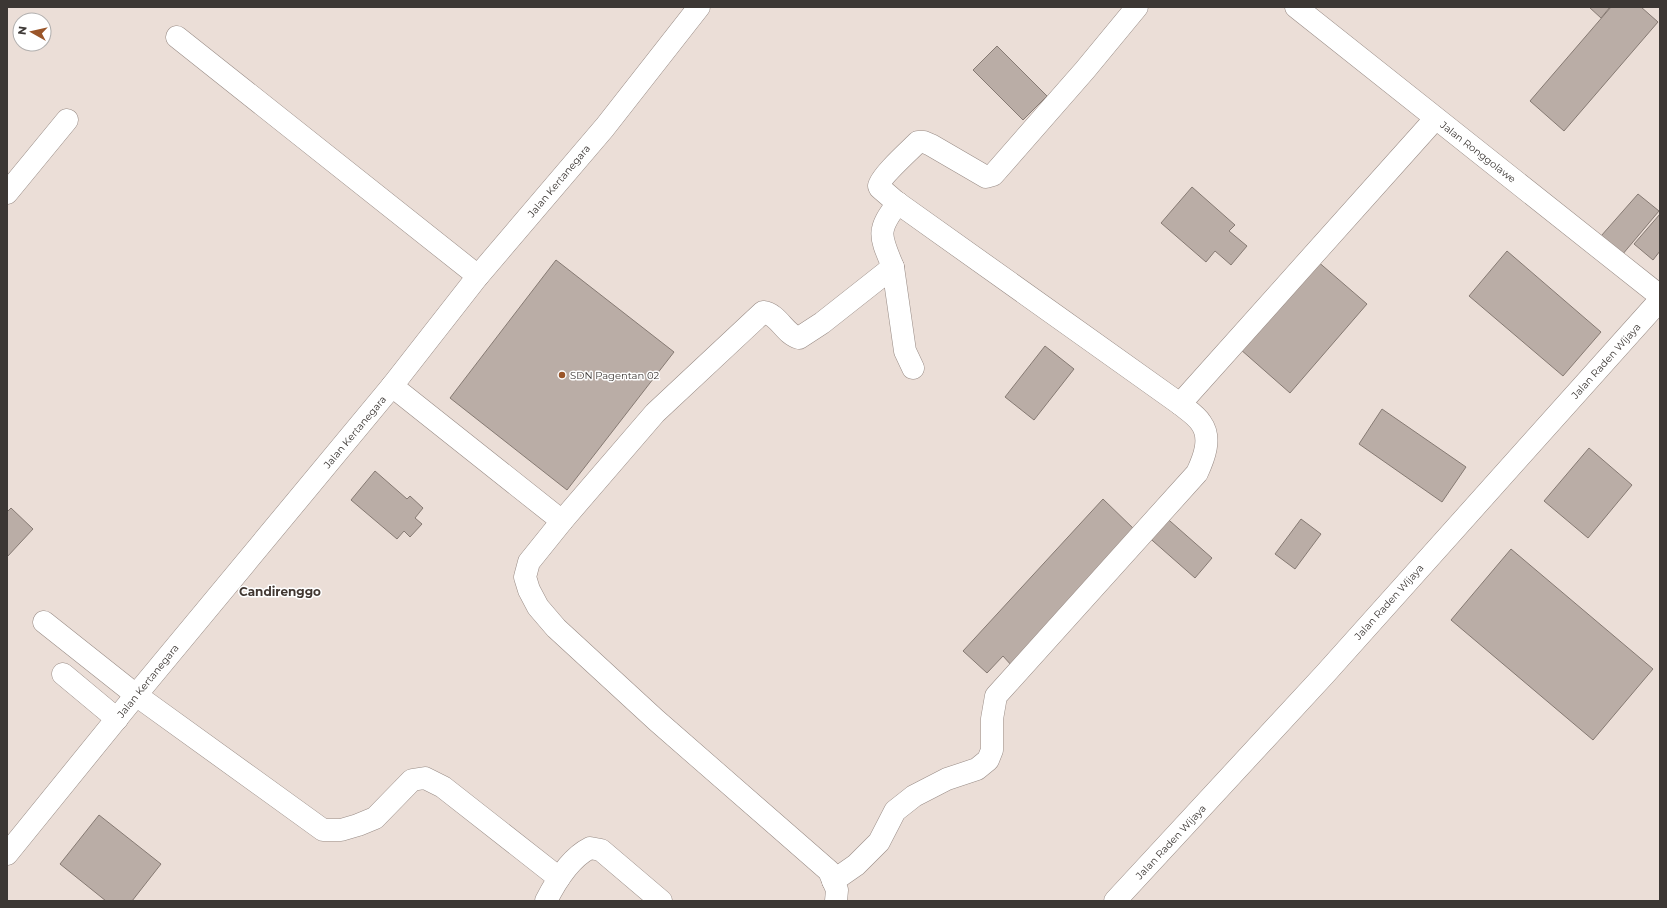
<svg xmlns="http://www.w3.org/2000/svg" width="1667" height="908" viewBox="0 0 1667 908" font-family="Montserrat,sans-serif">
  <style>
    .building { fill: #baada6; stroke: #867a73 }
    .lines { fill: none; stroke-linecap: round; stroke-linejoin: round }
    .street-casing { stroke: #998c86; stroke-width: 23 }
    .street { stroke: #fff; stroke-width: 22 }
    .poi-dot { fill: #9a5529; stroke: #fff; stroke-width: 1.5 }
    .labels { text-anchor: middle; dominant-baseline: central; stroke-width: 3; stroke-linejoin: round; paint-order: stroke }
    .street-label { font-size: 10px; fill: #3c3734; stroke: #fff }
    .poi-label { font-size: 10px; fill: #3c3734; stroke: #fff; text-anchor: start }
    .quarter-label { font-size: 12px; font-weight: bold; fill: #413731; stroke: #fff }
  </style>
  <rect width="100%" height="100%" fill="#ebded7"/>
  <g class="building">
    <path d="M1589,7H1610L1601,18Z"/>
    <path d="M1611,7H1641L1658,22L1564,131L1530,101Z"/>
    <path d="M997,46L1047,96L1023,120L973,70Z"/>
    <path d="M1192,187L1235,225L1229,231L1247,246L1231,265L1215,251L1206,262L1161,223Z"/>
    <path d="M1638,194L1659,211L1622,255L1601,236Z"/>
    <path d="M1660,214V251L1653,260L1634,244Z"/>
    <path d="M1507,251L1601,332L1563,376L1469,296Z"/>
    <path d="M556,260L674,352L567,490L450,398Z"/>
    <path d="M1316,260L1367,304L1290,393L1240,349Z"/>
    <path d="M1045,346L1074,369L1034,420L1005,397Z"/>
    <path d="M1382,409L1466,467L1442,502L1359,444Z"/>
    <path d="M1589,448L1632,485L1588,538L1544,501Z"/>
    <path d="M375,471L407,499L410,496L423,508L415,518L422,524L410,537L404,531L397,539L351,500Z"/>
    <path d="M1103,499L1136,531L1012,666L1003,656L987,673L963,651Z"/>
    <path d="M11,508L33,529L7,557V512Z"/>
    <path d="M1162,514L1212,558L1195,578L1145,534Z"/>
    <path d="M1301,519L1321,534L1295,569L1275,554Z"/>
    <path d="M1511,549L1653,669L1593,740L1451,620Z"/>
    <path d="M99,815L161,864L132,901H106L60,864Z"/>
  </g>
  <g class="lines">
    <g class="street-casing">
      <g id="street">
        <path d="M1137,7L1085,70L993,175L986,177L931,145L924,142H918C910,150 880,177 879,186L880,188L895,201L1180,404L1435,119"/>
        <path d="M1296,7L1660,296"/>
        <path d="M177,37L478,276"/>
        <path d="M7,193L67,120"/>
        <path d="M893,267C880,236 876,231 898,203"/>
        <path d="M392,386L562,521L529,562L525,577L529,590L538,607L556,628L656,720L829,871L837,890L836,901"/>
        <path d="M562,521L655,413L763,312C779,314 784,334 799,338L822,323L893,267L905,351L913,368"/>
        <path d="M44,622L136,695L323,830H341L358,825L375,818L412,780L425,778L443,787L559,878"/>
        <path d="M63,674L117,719"/>
        <path d="M7,854L136,695L392,386L478,276L605,127L699,7"/>
        <path d="M833,881L856,865L879,842L895,811L914,796L947,779L977,769L988,760L992,750V719L996,696L1197,473C1204,458 1212,438 1201,423C1196,415 1186,409 1180,404"/>
        <path d="M546,901C556,881 570,858 590,848L601,850L661,901"/>
        <path d="M1115,901L1325,674L1660,300"/>
      </g>
    </g>
    <use href="#street" class="street"/>
  </g>
  <circle class="poi-dot" cx="562" cy="375" r="4"/>
  <g class="labels">
    <g class="street-label">
      <text transform="translate(1478 152) rotate(38)">Jalan Ronggolawe</text>
      <text transform="translate(559 181) rotate(-50)">Jalan Kertanegara</text>
      <text transform="translate(1606 361) rotate(-48)">Jalan Raden Wijaya</text>
      <text transform="translate(355 432) rotate(-50)">Jalan Kertanegara</text>
      <text transform="translate(1389 602) rotate(-48)">Jalan Raden Wijaya</text>
      <text transform="translate(148 681) rotate(-51)">Jalan Kertanegara</text>
      <text transform="translate(1171 842) rotate(-47)">Jalan Raden Wijaya</text>
    </g>
    <g class="poi-label">
      <text x="570" y="375">SDN Pagentan 02</text>
    </g>
    <g class="quarter-label">
      <text x="280" y="591">Candirenggo</text>
    </g>
  </g>
  <rect width="1667" height="908" fill="none" stroke="#3c3734" stroke-width="16"/>
  <g transform="translate(32 32) rotate(278)"><circle r="19" fill="#ffffff" stroke="#b1afae"/>
  <path d="M0-3L7 15L0 10L-7 15Z" fill="#9a5529"/>
  <text y="-6" font-size="11" font-weight="bold" text-anchor="middle" fill="#3c3734">N</text>
  </g>
</svg>
